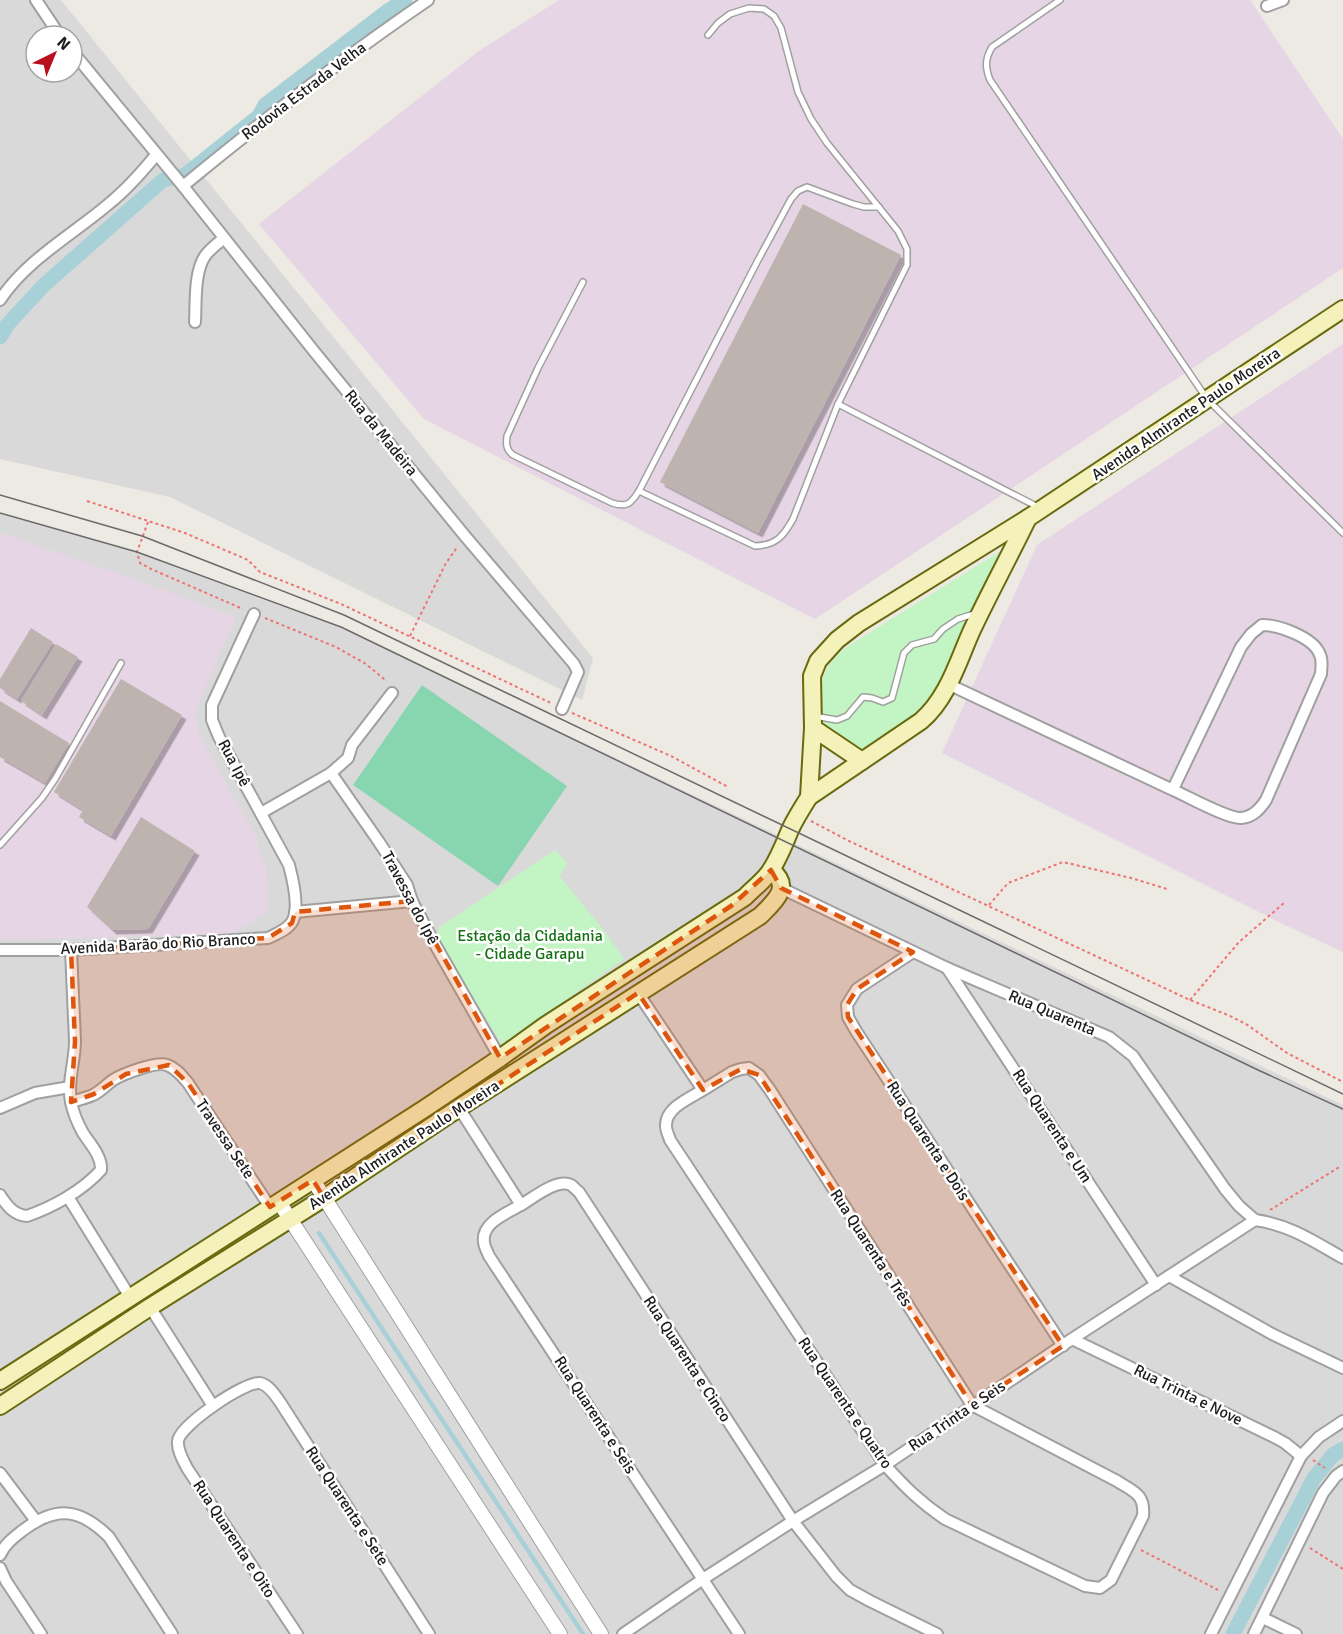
<svg xmlns="http://www.w3.org/2000/svg" width="1343" height="1634" viewBox="0 0 1343 1634" font-family="Signika,sans-serif">
  <style>
    .residential { fill: #dad9da; fill-rule: evenodd }
    .industrial { fill: #e6d5e4 }
    .park { fill: #c3f4c3 }
    .pitch { fill: #87d6b0 }
    .lines { fill: none; stroke-linecap: round; stroke-linejoin: round }
    .stream { stroke: #a7d1d7; stroke-width: 4.5 }
    .canal { stroke: #a7d1d7; stroke-width: 15 }
    .building { fill: #bdb4b0; filter: url(#shadow) }
    .service-casing { stroke: #a0a0a0; stroke-width: 8 }
    .minor-casing { stroke: #a0a0a0; stroke-width: 14 }
    .tertiary-casing { stroke: #a0a0a0; stroke-width: 16 }
    .secondary-casing { stroke: #686a0d; stroke-width: 20 }
    .path { stroke: #ee7473; stroke-width: 2; stroke-dasharray: 3 3; stroke-linecap: butt }
    .service { stroke: #fff; stroke-width: 5 }
    .minor { stroke: #fff; stroke-width: 10 }
    .tertiary { stroke: #fff; stroke-width: 14 }
    .secondary { stroke: #f4f1ba; stroke-width: 16 }
    .tram { stroke: #6a6a6a; stroke-width: 1.5 }
    .marked { fill: #de560d; fill-opacity: 0.2; stroke: #de560d; stroke-width: 4.5; stroke-dasharray: 12 8; stroke-linejoin: round }
    .labels { text-anchor: middle; dominant-baseline: central; stroke-width: 5; stroke-linejoin: round; paint-order: stroke }
    .street-label { font-size: 16px; fill: #1c1c1c; stroke: #fff }
    .park-label { font-size: 16px; fill: #157114; stroke: #fff }
  </style>
  <defs>
    <filter id="shadow"><feDropShadow dx="4.5" dy="4.5" stdDeviation="0" flood-color="#0004"/></filter>
  </defs>
  <rect width="100%" height="100%" fill="#ede9e3"/>
  <g class="residential">
    <path d="M0,0H61L593,658L582,700L170,497L0,459ZM36,36H72V72H36Z"/>
    <path d="M0,513L137,552L341,627L1343,1105V1634H0V950L281,932L292,922L289,865L263,813L331,773L259,812L288,867L290,917L273,932L0,947Z"/>
  </g>
  <g class="industrial">
    <path d="M559,0H1250L1343,139V268L815,619L424,419L259,224L479,51Z"/>
    <path d="M1343,344V952L1283,924L942,753L1037,545Z"/>
    <path d="M0,533L126,576L236,617L201,697L196,711L197,723L199,735L206,748L254,833L266,870L268,885L267,912L232,934L0,940Z"/>
  </g>
  <g class="park">
    <path d="M1004,549L947,685L919,720L860,752C850,746 835,740 828,731C815,714 817,684 828,667C833,658 841,652 848,646Z"/>
    <path d="M555,850L567,863L560,877L603,929L624,959L502,1045L440,943L438,928Z"/>
  </g>
  <path class="pitch" d="M422,685L567,786L498,886L353,785Z"/>
  <g class="lines">
    <path class="stream" d="M319,1233L583,1634"/>
    <g class="canal">
      <path d="M0,337L8,324L43,286L163,180L185,175L259,116L265,105L389,10L405,0"/>
      <path d="M1233,1634L1314,1478L1333,1455L1343,1449"/>
    </g>
  </g>
  <g class="building">
    <path d="M803,204L901,255L758,533L660,482Z"/>
    <path d="M31,628L53,642L17,699L0,688V679Z"/>
    <path d="M56,644L78,657L42,715L21,701Z"/>
    <path d="M121,679L182,715L111,836L79,817L83,810L54,792Z"/>
    <path d="M0,701L69,743L45,783L0,757Z"/>
    <path d="M141,817L195,851L148,929L112,930L87,907Z"/>
  </g>
  <g class="lines">
    <g class="service-casing">
      <g id="service">
        <path d="M1060,0L992,47C985,59 985,67 990,80L1207,399L1343,533"/>
        <path d="M583,282L538,368L507,436C506,444 506,450 513,455L612,503C628,508 631,503 639,491L757,262L791,199L798,191L807,187L853,204L864,207H879"/>
        <path d="M838,404L1038,507"/>
        <path d="M639,491L755,546C776,545 783,537 793,519L838,404L907,265V249L898,231L827,143L811,119L798,92L781,28L774,16L764,9L749,8L730,14L718,23L708,35"/>
        <path d="M814,716L837,720L847,716L863,697L872,698L883,702L892,698L904,653L912,645L934,639L943,629L958,619L974,614"/>
        <path d="M0,845L42,798L55,779L121,663"/>
      </g>
    </g>
    <g class="minor-casing">
      <g id="minor">
        <path d="M36,0L60,36"/>
        <path d="M1267,6L1283,0"/>
        <path d="M72,51L183,186L313,350L465,536L574,664L578,672L562,709"/>
        <path d="M183,186C262,121 343,58 428,0"/>
        <path d="M0,300C27,259 74,234 111,202C128,188 142,172 156,155"/>
        <path d="M195,322C196,303 194,272 205,256C210,249 217,244 223,239"/>
        <path d="M948,684C1023,719 1098,754 1173,790C1187,796 1228,819 1241,818C1253,817 1260,809 1266,800L1321,674C1321,668 1323,661 1320,655C1314,637 1278,625 1262,625L1251,634L1241,647L1173,789"/>
        <path d="M331,773L379,842L407,885L412,901L433,941L500,1058"/>
        <path d="M261,813L331,773L348,758L352,745L392,693"/>
        <path d="M781,888L947,968L1109,1037L1133,1056L1225,1189L1239,1206L1255,1220"/>
        <path d="M295,912L412,901"/>
        <path d="M0,950H71L268,938C276,934 287,930 292,922C300,909 293,880 289,865L219,737L212,720V705L254,614"/>
        <path d="M913,952L857,989L847,1005L848,1017L856,1031L1063,1346"/>
        <path d="M947,968L1156,1285"/>
        <path d="M638,993L703,1090L732,1072L741,1069L749,1068L759,1075L770,1090L972,1405L1117,1481C1134,1492 1145,1494 1143,1516L1111,1580L1100,1588L1085,1586L945,1519C920,1502 905,1487 885,1465L670,1140C669,1136 666,1131 666,1126C665,1108 690,1098 703,1090"/>
        <path d="M71,1102C78,1100 86,1098 93,1095C101,1091 106,1085 113,1080C123,1074 156,1061 167,1065C176,1068 182,1076 188,1083L270,1207"/>
        <path d="M0,1108L35,1093L70,1087"/>
        <path d="M459,1108L521,1205C533,1198 557,1178 571,1185C573,1186 577,1191 579,1192L793,1521L836,1576L850,1590L870,1601L937,1634"/>
        <path d="M0,1195C7,1206 14,1215 27,1216C53,1207 82,1191 101,1170C102,1156 90,1144 83,1133C78,1124 73,1112 71,1102C67,1083 75,1061 75,1041L71,950"/>
        <path d="M68,1197L130,1297"/>
        <path d="M521,1205C507,1213 481,1223 484,1242C484,1246 487,1251 489,1256L739,1634"/>
        <path d="M1255,1220C1290,1225 1313,1241 1343,1258"/>
        <path d="M1169,1276L1272,1334L1343,1368"/>
        <path d="M150,1307L213,1406"/>
        <path d="M1072,1339L1276,1438L1285,1443L1301,1456"/>
        <path d="M0,1473L36,1521"/>
        <path d="M0,1555C5,1544 13,1538 22,1531C55,1506 79,1507 109,1537L172,1634"/>
        <path d="M0,1568L6,1581L41,1634"/>
        <path d="M1263,1618L1296,1634"/>
        <path d="M297,1634L187,1468C183,1460 177,1450 178,1441C179,1426 245,1381 260,1383C269,1385 275,1395 280,1402L429,1634"/>
        <path d="M623,1634L703,1579L793,1521L885,1465L1072,1339L1255,1220"/>
        <path d="M1211,1634L1301,1456L1319,1437L1343,1421"/>
        <path d="M1254,1634L1323,1493L1336,1476L1343,1471"/>
      </g>
    </g>
    <g class="tertiary-casing">
      <g id="tertiary">
        <path d="M313,1180L601,1634"/>
        <path d="M279,1202L560,1634"/>
      </g>
    </g>
    <g class="secondary-casing">
      <g id="secondary">
        <path d="M813,728L862,761"/>
        <path d="M809,797L813,728L812,676L818,661L837,640L859,623L1028,518L1343,309"/>
        <path d="M0,1381L424,1109L500,1058L546,1025L745,897C753,889 762,882 769,873C778,860 784,845 790,830C795,819 802,808 809,797L921,721C948,698 958,661 972,630C990,592 1010,555 1028,518"/>
        <path d="M0,1406L150,1307L324,1198L459,1108L760,916C774,902 793,887 771,870"/>
      </g>
    </g>
    <g class="path">
      <path d="M87,501L185,533L248,560L260,572L341,604L551,703"/>
      <path d="M148,522L137,552L140,563L151,569L243,609"/>
      <path d="M265,618L336,647L366,664L384,679L386,682"/>
      <path d="M410,636L446,563L458,546"/>
      <path d="M572,713L671,756L728,787"/>
      <path d="M811,821L849,841L1190,1000L1228,1015L1246,1024L1287,1053L1343,1082"/>
      <path d="M989,905L1008,883L1063,862L1131,878L1167,889"/>
      <path d="M1190,1000L1239,942L1284,903"/>
      <path d="M1270,1210L1341,1166"/>
      <path d="M1313,1460L1325,1468"/>
      <path d="M1310,1548L1343,1569"/>
      <path d="M1141,1550L1218,1590"/>
    </g>
    <use href="#service" class="service"/>
    <use href="#minor" class="minor"/>
    <use href="#tertiary" class="tertiary"/>
    <use href="#secondary" class="secondary"/>
    <g class="tram">
      <path d="M0,495L142,536L344,615L1343,1094"/>
      <path d="M0,513L137,552L341,627L1258,1070L1343,1109"/>
    </g>
  </g>
  <path class="marked" d="M771,870L781,888L913,952L857,989L847,1005L848,1017L1063,1346L972,1405L759,1075L741,1069L703,1090L638,993L324,1198L313,1180L270,1207L188,1083L169,1065L126,1074L94,1094L71,1102L75,1041L71,950L268,938L292,923L295,912L412,901L500,1058L731,906Z"/>
  <g class="labels">
    <g class="street-label">
      <text transform="translate(304 91) rotate(-37)">Rodovia Estrada Velha</text>
      <text transform="translate(1186 414) rotate(-34)">Avenida Almirante Paulo Moreira</text>
      <text transform="translate(381 433) rotate(51)">Rua da Madeira</text>
      <text transform="translate(234 763) rotate(62)">Rua Ipê</text>
      <text transform="translate(410 898) rotate(62)">Travessa do Ipê</text>
      <text transform="translate(158 944) rotate(-3)">Avenida Barão do Rio Branco</text>
      <text transform="translate(1052 1013) rotate(23)">Rua Quarenta</text>
      <text transform="translate(1052 1126) rotate(57)">Rua Quarenta e Um</text>
      <text transform="translate(225 1139) rotate(56)">Travessa Sete</text>
      <text transform="translate(928 1141) rotate(57)">Rua Quarenta e Dois</text>
      <text transform="translate(404 1145) rotate(-33)">Avenida Almirante Paulo Moreira</text>
      <text transform="translate(871 1248) rotate(57)">Rua Quarenta e Três</text>
      <text transform="translate(687 1359) rotate(57)">Rua Quarenta e Cinco</text>
      <text transform="translate(1188 1395) rotate(26)">Rua Trinta e Nove</text>
      <text transform="translate(845 1403) rotate(56)">Rua Quarenta e Quatro</text>
      <text transform="translate(595 1415) rotate(57)">Rua Quarenta e Seis</text>
      <text transform="translate(957 1416) rotate(-34)">Rua Trinta e Seis</text>
      <text transform="translate(347 1506) rotate(57)">Rua Quarenta e Sete</text>
      <text transform="translate(234 1539) rotate(57)">Rua Quarenta e Oito</text>
    </g>
    <g class="park-label">
      <text x="530" y="936">Estação da Cidadania<tspan x="530" dy="18">- Cidade Garapu</tspan></text>
    </g>
  </g>
  <g transform="translate(54 54) rotate(43)"><circle r="28" fill="#ffffff" stroke="#a4a4a4" stroke-width="1.5"/>
  <path d="M0-4.5L10 22L0 15L-10 22Z" fill="#b91020"/>
  <text y="-9" font-size="16" font-weight="bold" text-anchor="middle" fill="#1c1c1c">N</text>
  </g>
</svg>
